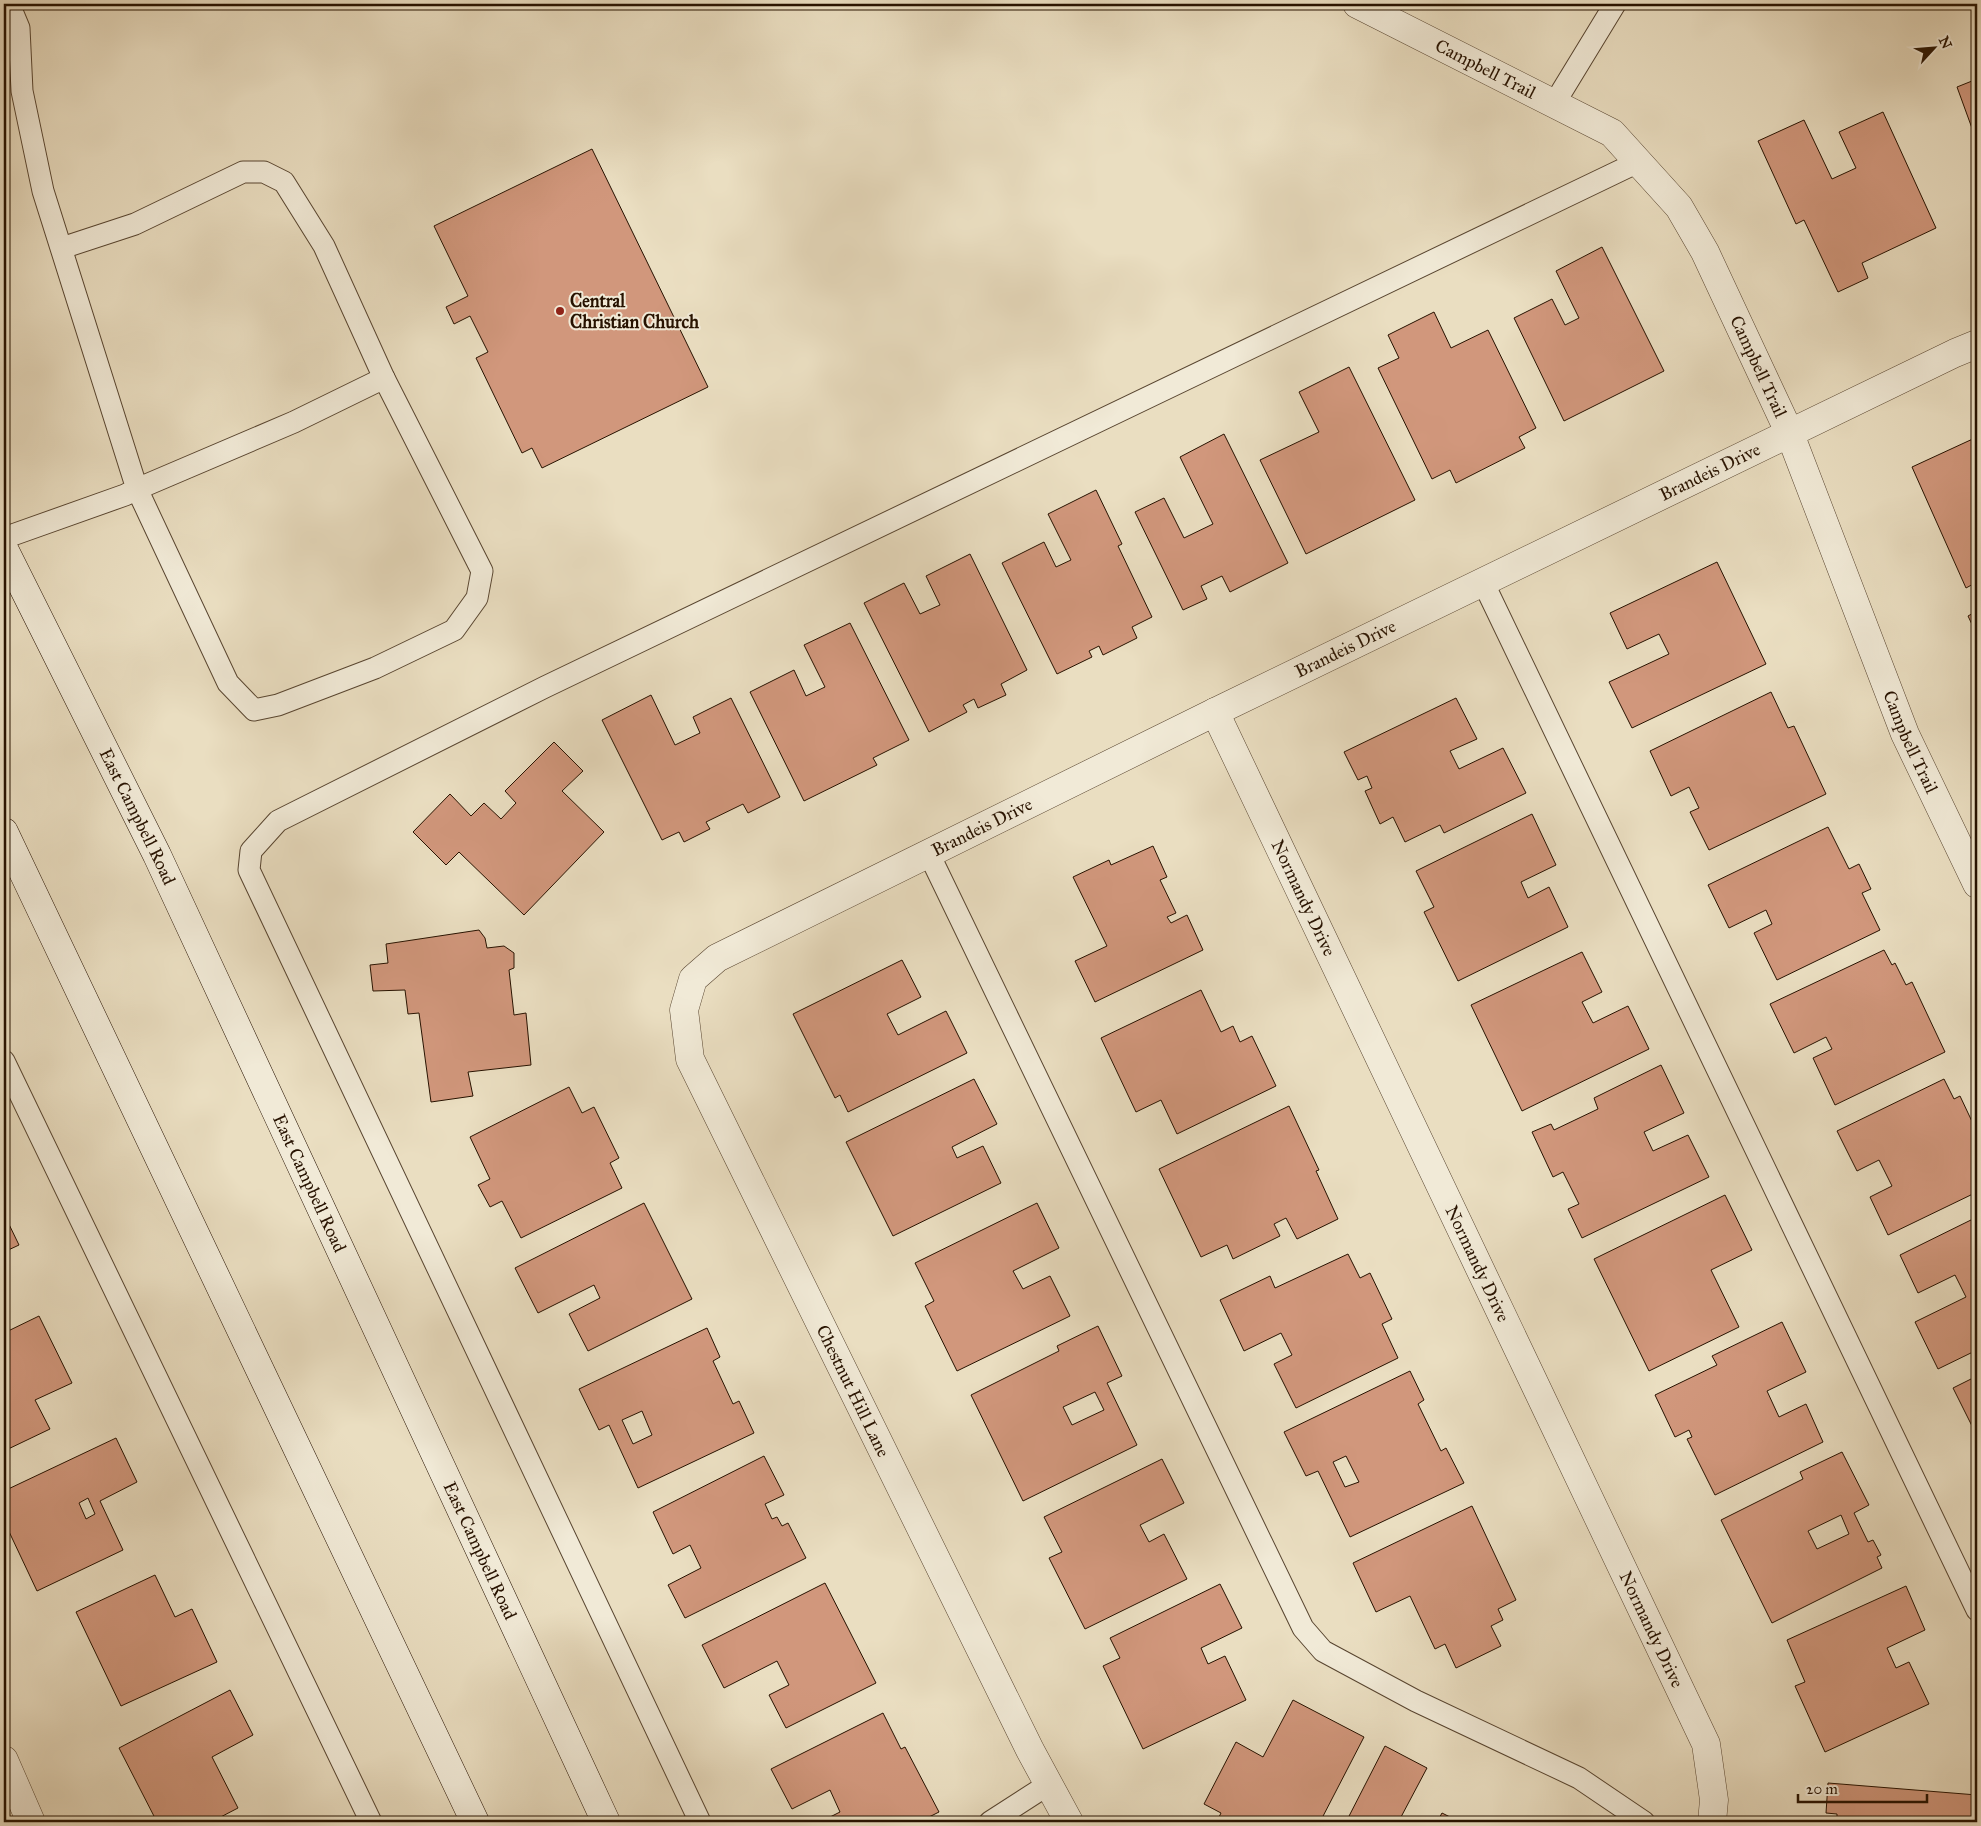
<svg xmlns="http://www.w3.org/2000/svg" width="1981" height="1826" viewBox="0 0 1981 1826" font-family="'IM FELL Great Primer',serif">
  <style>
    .building { fill: #d1977c; stroke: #271200; fill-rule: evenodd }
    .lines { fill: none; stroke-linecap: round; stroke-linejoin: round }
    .lane-casing { stroke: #584530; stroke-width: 23 }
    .street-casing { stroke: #584530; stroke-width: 29 }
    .secondary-casing { stroke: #271200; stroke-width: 29 }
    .lane { stroke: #f1ead7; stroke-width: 21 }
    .street { stroke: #f1ead7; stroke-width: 28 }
    .secondary { stroke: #f1ead7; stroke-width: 28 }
    .poi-dot { fill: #8f2418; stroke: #f1ead7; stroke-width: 2 }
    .labels { text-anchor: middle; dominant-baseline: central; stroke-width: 4; stroke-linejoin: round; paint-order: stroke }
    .street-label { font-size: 18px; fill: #271200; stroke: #f1ead7 }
    .poi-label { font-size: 18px; font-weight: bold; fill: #271200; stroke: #f1ead7; text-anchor: start }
  </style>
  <rect width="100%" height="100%" fill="#eadec1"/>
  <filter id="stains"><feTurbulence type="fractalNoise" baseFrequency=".004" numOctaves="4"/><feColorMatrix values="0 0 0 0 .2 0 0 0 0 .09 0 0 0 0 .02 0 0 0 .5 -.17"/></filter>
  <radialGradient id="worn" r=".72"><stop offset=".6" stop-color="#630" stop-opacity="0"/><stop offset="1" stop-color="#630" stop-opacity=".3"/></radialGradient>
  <g class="building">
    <path d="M1977,79V142L1957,87Z"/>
    <path d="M1883,112L1936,228L1862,263L1868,278L1838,292L1804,220L1796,224L1758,141L1804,120L1832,179L1856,168L1839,132Z"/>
    <path d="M592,149L708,387L542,468L532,448L522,453L476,358L488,352L470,316L454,324L446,307L468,296L434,226Z"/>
    <path d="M1602,247L1664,371L1564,421L1514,318L1552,299L1565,325L1579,318L1556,271Z"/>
    <path d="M1434,312L1451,348L1488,330L1536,428L1519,437L1525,448L1456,483L1450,470L1432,479L1378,368L1399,358L1388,335Z"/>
    <path d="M1349,367L1415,500L1306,554L1260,460L1319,432L1299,392Z"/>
    <path d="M1224,434L1288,563L1230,592L1222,576L1201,586L1207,599L1183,610L1135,512L1164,498L1184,538L1213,524L1180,457Z"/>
    <path d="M1977,437V582L1966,588L1912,467Z"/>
    <path d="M1096,490L1122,544L1118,546L1152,617L1132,627L1137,638L1103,655L1099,646L1089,651L1092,657L1057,674L1002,563L1044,542L1056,567L1071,560L1048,514Z"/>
    <path d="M970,554L1027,670L1001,684L1006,695L978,708L974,699L963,705L967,712L929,732L864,603L904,583L920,614L940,605L926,576Z"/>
    <path d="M1717,562L1766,664L1632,728L1609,682L1669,654L1659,634L1627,649L1610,613Z"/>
    <path d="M1977,611V635L1968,616Z"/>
    <path d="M850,623L909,740L873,758L877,765L804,801L750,692L794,670L806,696L825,687L804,645Z"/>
    <path d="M1771,692L1788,728L1794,726L1826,794L1709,850L1690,812L1699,808L1689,787L1671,796L1650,751Z"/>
    <path d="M651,695L675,745L700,733L693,717L731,698L780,797L748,813L743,804L706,822L710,829L684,842L679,832L662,840L602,720Z"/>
    <path d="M1456,698L1477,739L1450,751L1459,769L1503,748L1526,793L1444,833L1440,825L1405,842L1393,817L1380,824L1365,791L1372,788L1367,776L1358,780L1344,752Z"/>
    <path d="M554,742L583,771L562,791L604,832L524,915L459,852L446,865L413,832L450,794L471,816L484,803L501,819L516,803L505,791Z"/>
    <path d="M1532,814L1556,865L1521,882L1528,898L1549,887L1568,927L1458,981L1424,912L1434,907L1416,871Z"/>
    <path d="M1828,827L1849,869L1859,864L1871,889L1862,893L1880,930L1777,980L1754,933L1772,924L1766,910L1729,928L1708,885Z"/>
    <path d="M1153,846L1167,877L1160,880L1176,913L1167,917L1171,923L1187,915L1203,950L1095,1002L1075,961L1107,946L1073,877L1109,860L1111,865Z"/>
    <path d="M479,930L485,938L487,948L504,946L514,953V968L509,970L514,1015L526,1013L531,1065L468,1072L473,1096L431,1102L419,1013L408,1014L405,990L373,991L370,965L388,963L386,944Z"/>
    <path d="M1884,950L1892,965L1895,963L1906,985L1912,982L1945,1052L1835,1105L1813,1058L1832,1049L1826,1037L1794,1053L1770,1004Z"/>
    <path d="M1582,952L1602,992L1582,1002L1593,1023L1628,1006L1649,1049L1522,1111L1471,1005Z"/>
    <path d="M902,960L921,997L887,1014L898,1035L946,1011L967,1053L848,1112L840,1095L835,1098L793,1014Z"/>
    <path d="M1201,990L1221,1032L1233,1026L1240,1042L1252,1036L1276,1086L1177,1134L1161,1100L1136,1112L1101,1038Z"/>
    <path d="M1661,1065L1684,1113L1644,1132L1653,1151L1688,1135L1709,1177L1582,1238L1568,1209L1579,1204L1563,1172L1553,1177L1532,1132L1551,1124L1554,1130L1598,1109L1594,1098Z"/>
    <path d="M974,1079L997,1124L952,1147L957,1158L983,1146L1001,1183L893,1236L846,1142Z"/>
    <path d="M1944,1079L1954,1099L1960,1096L1977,1132V1137L1973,1139L1977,1148V1192L1888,1235L1870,1197L1892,1186L1879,1160L1857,1171L1837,1131Z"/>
    <path d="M569,1087L582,1113L594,1107L619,1158L610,1163L622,1188L521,1238L502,1201L490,1207L478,1185L490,1179L470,1137Z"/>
    <path d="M1289,1106L1319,1170L1316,1171L1338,1219L1297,1239L1286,1218L1274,1224L1280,1236L1233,1259L1227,1245L1201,1257L1159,1169Z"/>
    <path d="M1725,1195L1752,1250L1711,1270L1739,1327L1649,1371L1594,1259Z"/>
    <path d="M644,1203L692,1299L588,1351L569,1314L600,1298L594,1285L538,1313L515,1268Z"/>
    <path d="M1037,1203L1059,1248L1013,1271L1023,1289L1050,1276L1070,1316L957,1371L925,1306L934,1301L915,1263Z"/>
    <path d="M4,1214L19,1245L4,1252Z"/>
    <path d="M1977,1217V1350L1938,1369L1915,1322L1966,1297L1955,1275L1918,1293L1900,1255Z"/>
    <path d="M1348,1254L1360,1278L1370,1273L1392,1319L1382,1324L1398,1358L1296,1408L1274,1364L1292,1355L1281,1333L1244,1351L1220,1300L1270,1276L1275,1288Z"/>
    <path d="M4,1281L9,1292L4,1295Z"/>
    <path d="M39,1316L72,1383L35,1400L50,1429L4,1451V1333Z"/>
    <path d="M1782,1322L1806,1372L1767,1391L1779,1417L1806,1404L1823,1442L1715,1495L1687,1439L1692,1437L1689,1430L1675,1437L1655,1395L1717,1365L1712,1356Z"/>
    <path d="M1098,1326L1122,1376L1107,1383L1137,1445L1023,1501L971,1395L1059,1351L1057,1346ZM1095,1392L1104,1410L1072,1425L1063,1407Z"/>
    <path d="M707,1328L720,1357L713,1361L733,1404L739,1401L754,1433L638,1488L609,1425L599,1430L579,1389ZM642,1411L652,1435L633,1444L622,1420Z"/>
    <path d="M1410,1371L1424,1400L1418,1404L1441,1451L1446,1448L1464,1483L1350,1537L1318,1471L1306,1476L1284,1432ZM1346,1456L1359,1482L1345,1487L1333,1462Z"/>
    <path d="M1977,1376V1436L1953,1388Z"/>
    <path d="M116,1438L137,1482L100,1501L123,1550L37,1591L4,1521V1491ZM88,1498L95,1514L86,1519L79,1503Z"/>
    <path d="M1842,1452L1869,1505L1854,1513L1868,1542L1873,1540L1881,1555L1877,1557L1882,1568L1772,1623L1721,1520L1803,1479L1800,1472ZM1841,1515L1849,1534L1817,1549L1808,1531Z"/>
    <path d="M764,1456L784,1495L765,1504L772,1519L777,1517L782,1526L788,1523L806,1558L685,1618L668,1585L701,1568L690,1545L673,1554L653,1512Z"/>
    <path d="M1162,1459L1184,1503L1140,1525L1149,1542L1164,1534L1187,1579L1085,1629L1049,1558L1062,1552L1044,1517Z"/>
    <path d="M1472,1506L1516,1600L1498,1609L1503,1620L1491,1626L1501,1646L1456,1668L1445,1644L1435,1649L1410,1596L1376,1612L1353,1563Z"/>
    <path d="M155,1575L175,1617L192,1609L217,1662L121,1706L76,1612Z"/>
    <path d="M825,1583L876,1683L786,1728L769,1695L789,1685L777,1661L724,1688L702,1645Z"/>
    <path d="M1220,1584L1242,1628L1201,1648L1208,1664L1225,1656L1246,1700L1143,1749L1103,1666L1120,1658L1110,1638Z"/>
    <path d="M1906,1586L1925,1630L1887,1648L1896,1668L1909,1662L1929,1704L1825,1752L1795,1686L1805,1682L1787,1640Z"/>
    <path d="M230,1690L253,1735L212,1757L238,1808L211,1822H157L119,1748Z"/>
    <path d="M1293,1700L1364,1737L1320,1822H1229L1219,1817L1221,1813L1204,1804L1236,1742L1263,1757Z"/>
    <path d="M883,1713L901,1749L905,1747L939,1812L919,1822H820L840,1812L830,1790L792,1809L771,1769Z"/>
    <path d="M1385,1746L1427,1768L1401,1817L1412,1822H1346Z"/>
    <path d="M1828,1783L1977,1795L1973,1822H1837V1814L1826,1813Z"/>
    <path d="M1442,1813L1460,1822H1437Z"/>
  </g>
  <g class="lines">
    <g class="lane-casing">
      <g id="lane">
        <path d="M1554,104L1615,4"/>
        <path d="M62,248L135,224L243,172H264L284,182L324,246L384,378"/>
        <path d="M4,538L125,495L137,489L294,422L384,378L482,571L477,598L454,630L375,668L278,705L254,710L228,683L137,489L43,191L22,91L19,28L9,4"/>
        <path d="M1483,582L1977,1610"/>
        <path d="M929,854L1303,1628L1323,1651L1416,1701L1579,1778L1644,1822"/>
        <path d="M4,1061L371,1822"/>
        <path d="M700,1822L249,870L251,851L278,821L545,687L1638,162"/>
        <path d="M990,1822L1049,1784"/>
      </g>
    </g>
    <g class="street-casing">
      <g id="street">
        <path id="s1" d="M1357,4L1612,133L1679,207L1705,252L1790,434L1905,734L1977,884"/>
        <path id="s2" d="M1215,712L1706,1744L1714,1800L1712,1822"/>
        <path d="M4,1760L31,1822"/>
        <path id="s3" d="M1069,1822L1030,1750L690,1059L684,1010L693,979L717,958L1215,712L1955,353L1977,344"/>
      </g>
    </g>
    <g class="secondary-casing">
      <g id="secondary">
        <path id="s4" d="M4,549L157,855L606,1822"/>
        <path d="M4,832L475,1822"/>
      </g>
    </g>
    <use href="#lane" class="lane"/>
    <use href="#street" class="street"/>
    <use href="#secondary" class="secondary"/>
  </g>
  <circle class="poi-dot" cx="560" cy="311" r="5"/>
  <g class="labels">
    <g class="street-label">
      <text stroke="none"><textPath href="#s1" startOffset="144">Campbell Trail</textPath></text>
      <text stroke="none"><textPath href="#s1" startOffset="564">Campbell Trail</textPath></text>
      <text stroke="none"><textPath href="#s3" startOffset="2071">Brandeis Drive</textPath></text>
      <text stroke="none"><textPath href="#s3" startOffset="1666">Brandeis Drive</textPath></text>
      <text stroke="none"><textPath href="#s1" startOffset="969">Campbell Trail</textPath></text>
      <text stroke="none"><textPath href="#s4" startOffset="299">East Campbell Road</textPath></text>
      <text stroke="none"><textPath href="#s3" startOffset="1261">Brandeis Drive</textPath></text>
      <text stroke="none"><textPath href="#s2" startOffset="206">Normandy Drive</textPath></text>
      <text stroke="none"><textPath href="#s4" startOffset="704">East Campbell Road</textPath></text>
      <text stroke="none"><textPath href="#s2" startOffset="611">Normandy Drive</textPath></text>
      <text transform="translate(853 1391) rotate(64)">Chestnut Hill Lane</text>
      <text stroke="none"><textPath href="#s4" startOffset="1109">East Campbell Road</textPath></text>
      <text stroke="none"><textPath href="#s2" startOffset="1016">Normandy Drive</textPath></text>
    </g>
    <g class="poi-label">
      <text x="570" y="301">Central<tspan x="570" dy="21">Christian Church</tspan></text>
    </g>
  </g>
  <rect width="1981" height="1826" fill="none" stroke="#eadec1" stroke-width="20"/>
  <rect x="5" y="5" width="1971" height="1816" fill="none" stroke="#271200" stroke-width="2.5"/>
  <rect x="10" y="10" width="1961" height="1806" fill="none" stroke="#271200"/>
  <g transform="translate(1934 48) rotate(64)" stroke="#f1ead7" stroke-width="4" paint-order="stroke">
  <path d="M0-4L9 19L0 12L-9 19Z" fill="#271200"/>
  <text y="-8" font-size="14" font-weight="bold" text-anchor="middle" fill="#271200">N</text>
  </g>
  <path d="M1798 1794v8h129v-8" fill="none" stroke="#271200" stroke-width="2.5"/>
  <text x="1806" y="1794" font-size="15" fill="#271200" stroke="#f1ead7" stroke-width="4" paint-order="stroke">20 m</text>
  <rect width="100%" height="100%" filter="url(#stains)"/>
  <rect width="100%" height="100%" fill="url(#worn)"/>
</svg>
